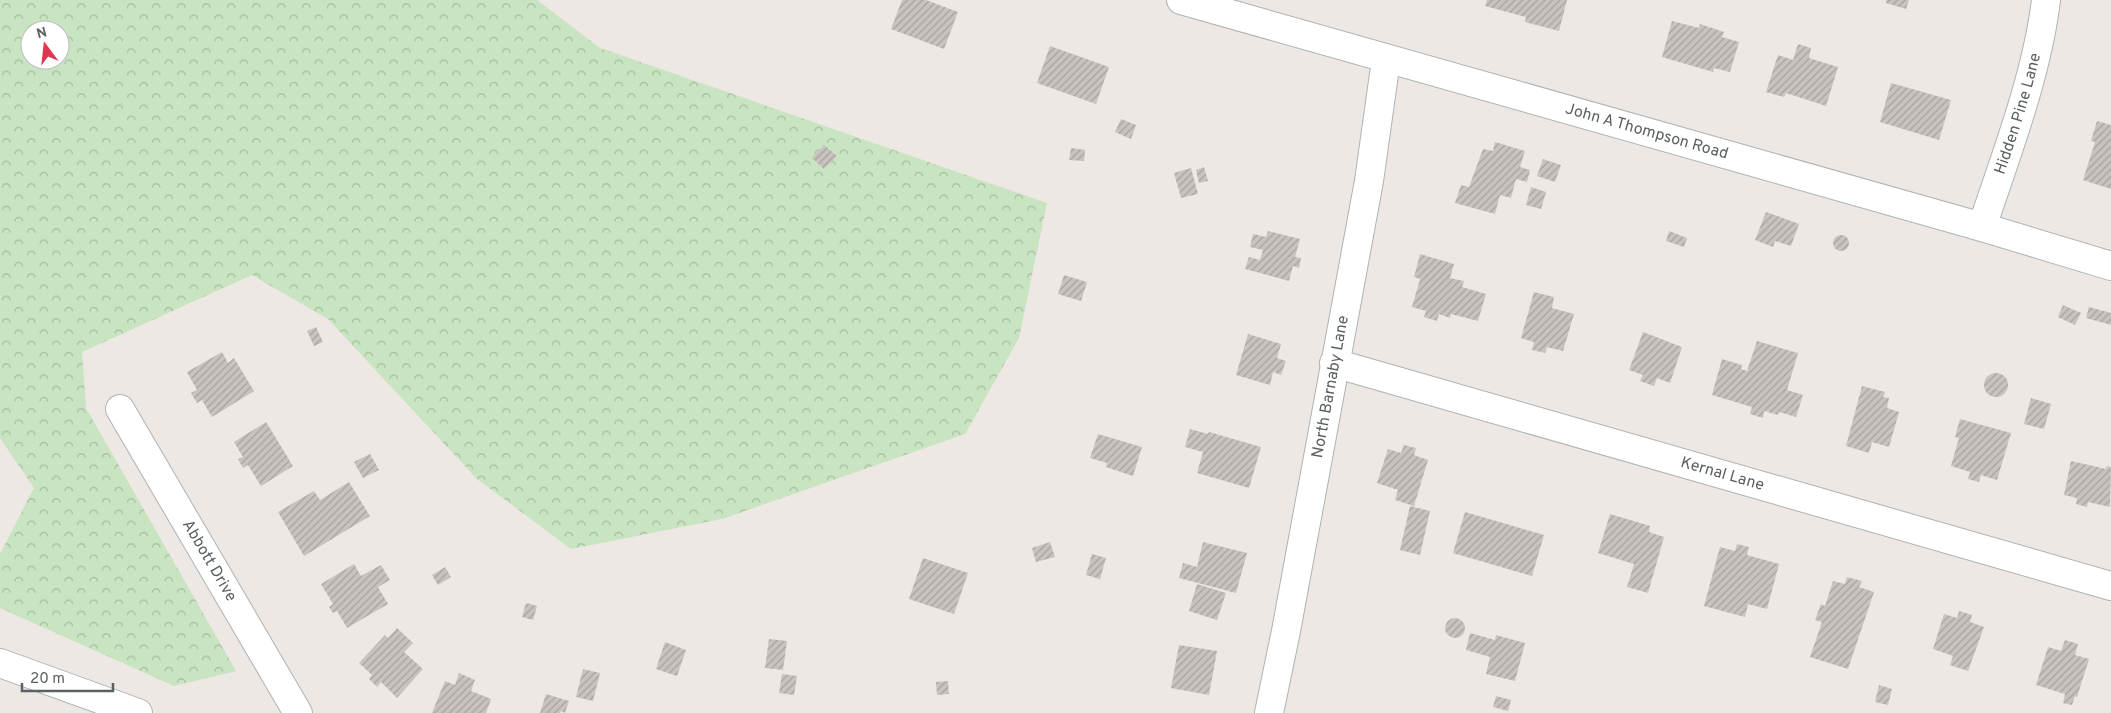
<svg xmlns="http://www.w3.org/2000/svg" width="2111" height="713" viewBox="0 0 2111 713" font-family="Overpass,sans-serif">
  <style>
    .forest { fill: url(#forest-crowns); fill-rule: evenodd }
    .building { fill: url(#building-hatch) }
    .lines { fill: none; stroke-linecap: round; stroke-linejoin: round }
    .minor-casing { stroke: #aeb2b5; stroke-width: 30 }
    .minor { stroke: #fff; stroke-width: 28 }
    .labels { text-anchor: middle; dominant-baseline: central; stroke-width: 4; stroke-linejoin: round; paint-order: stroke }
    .street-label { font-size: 16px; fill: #5b6063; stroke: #fff }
  </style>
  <defs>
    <pattern id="forest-crowns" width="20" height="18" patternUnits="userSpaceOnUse" patternTransform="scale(1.25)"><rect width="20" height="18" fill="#c9e4c0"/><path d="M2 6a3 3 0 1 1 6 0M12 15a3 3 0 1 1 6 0" fill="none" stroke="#a6bca0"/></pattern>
    <pattern id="building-hatch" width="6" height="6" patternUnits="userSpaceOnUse" patternTransform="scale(1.25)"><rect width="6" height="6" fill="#c8c3bf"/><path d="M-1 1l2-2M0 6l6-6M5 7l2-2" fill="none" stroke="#a5a29f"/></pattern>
  </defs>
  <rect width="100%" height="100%" fill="#ede8e3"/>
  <path class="forest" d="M0,0H537L600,48L1047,203L1019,338L965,434L722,519L571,549L477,479L328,319L252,275L82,352L86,408L236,671L174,686L0,608V554L34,488L0,438ZM30,30H60V60H30Z"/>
  <g class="building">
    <path d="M902,0H926L958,12L944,49L891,29Z"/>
    <path d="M1487,0H1567L1559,31L1525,22L1526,17L1485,6Z"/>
    <path d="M1886,0H1909L1906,9L1886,3Z"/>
    <path d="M1672,21L1699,28L1700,24L1724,32L1722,37L1739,42L1730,72L1714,68L1713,72L1662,57Z"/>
    <path d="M1798,44L1811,48L1809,58L1838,67L1826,106L1786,93L1784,97L1766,92L1778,55L1793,60Z"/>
    <path d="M1050,46L1109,67L1096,104L1037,83Z"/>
    <path d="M1891,83L1951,100L1939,140L1880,122Z"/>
    <path d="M1121,119L1136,125L1131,139L1115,132Z"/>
    <path d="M2097,121L2111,125V189L2083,180L2095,142L2091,141Z"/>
    <path d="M1495,142L1525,151L1520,167L1530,170L1527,182L1516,179L1511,198L1500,195L1495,214L1455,203L1461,185L1469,187L1483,149L1493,151Z"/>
    <path d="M824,145L837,156L824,169L812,158Z"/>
    <path d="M1071,148L1085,150L1084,161L1069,160Z"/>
    <path d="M1543,159L1561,165L1555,182L1537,176Z"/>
    <path d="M1204,167L1208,181L1199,183L1196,170Z"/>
    <path d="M1191,168L1198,194L1181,198L1174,173Z"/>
    <path d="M1531,187L1546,192L1541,209L1526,205Z"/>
    <path d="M1766,212L1799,224L1791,246L1775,241L1773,247L1755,240Z"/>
    <path d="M1268,231L1300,239L1295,257L1301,258L1299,268L1293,266L1289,281L1245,269L1249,257L1260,260L1263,250L1250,247L1253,234L1266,237Z"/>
    <path d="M1669,231L1687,238L1684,247L1666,241Z"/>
    <circle cx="1841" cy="243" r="8"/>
    <path d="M1420,254L1454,264L1450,278L1464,281L1462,287L1486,294L1478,321L1451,314L1450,318L1439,314L1437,321L1424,317L1426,311L1412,307L1420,279L1414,277Z"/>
    <path d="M1064,275L1087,282L1081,301L1058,294Z"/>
    <path d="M1534,292L1554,297L1552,308L1574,314L1563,351L1547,347L1545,353L1532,350L1534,342L1521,338Z"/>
    <path d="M2063,305L2081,313L2075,325L2058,317Z"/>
    <path d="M2089,307L2111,313V325L2086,318Z"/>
    <path d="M316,327L323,342L314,346L307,331Z"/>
    <path d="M1643,332L1682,347L1670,383L1657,378L1654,386L1640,381L1643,375L1629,370Z"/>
    <path d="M1248,334L1281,344L1277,358L1286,361L1281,375L1273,372L1270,385L1236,375Z"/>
    <path d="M1757,341L1798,353L1787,390L1803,395L1796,417L1779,412L1778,415L1764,411L1763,418L1750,414L1752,407L1712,395L1722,359L1742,365L1741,369L1747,371Z"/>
    <path d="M222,352L228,363L234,358L254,391L212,417L202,400L197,403L191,393L197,390L187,372Z"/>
    <circle cx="1996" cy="385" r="12"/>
    <path d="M1862,386L1885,392L1883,397L1889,398L1887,408L1899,412L1889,447L1872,442L1869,453L1846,446Z"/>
    <path d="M2031,398L2051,404L2044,429L2024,424Z"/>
    <path d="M1960,419L2011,433L1997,480L1981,475L1979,482L1968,479L1970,472L1951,466L1959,438L1955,437Z"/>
    <path d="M266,422L293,466L261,486L248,465L243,468L238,459L243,457L234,442Z"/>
    <path d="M1190,429L1208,434L1209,432L1261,447L1249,488L1197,473L1203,452L1185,447Z"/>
    <path d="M1098,434L1142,447L1133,476L1106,467L1107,463L1090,458Z"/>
    <path d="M1404,445L1416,448L1414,455L1428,460L1414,506L1395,500L1398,490L1377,483L1388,449L1401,453Z"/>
    <path d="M370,454L379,470L363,478L354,462Z"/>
    <path d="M2071,461L2106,469L2107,466L2111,467L2110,507L2088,502L2087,507L2076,504L2077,498L2064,495Z"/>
    <path d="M349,482L370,516L304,556L278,512L314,491L320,500Z"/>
    <path d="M1410,506L1430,511L1420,555L1400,550Z"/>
    <path d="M1465,512L1544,535L1532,576L1453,553Z"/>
    <path d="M1610,514L1650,526L1649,532L1664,537L1648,593L1627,587L1634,564L1598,553Z"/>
    <path d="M1050,542L1055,557L1036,562L1032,548Z"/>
    <path d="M1203,542L1247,553L1236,593L1179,578L1183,563L1197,567Z"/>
    <path d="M1737,544L1749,547L1747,555L1779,564L1767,609L1748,604L1745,617L1704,606L1720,547L1735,551Z"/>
    <path d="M1092,554L1106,558L1100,579L1086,575Z"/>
    <path d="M923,558L968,573L954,614L909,599Z"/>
    <path d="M354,564L361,576L381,565L390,580L378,587L388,604L347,628L337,611L333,613L329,607L333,604L321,584Z"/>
    <path d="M445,567L451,577L438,585L432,575Z"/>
    <path d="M1847,577L1862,581L1859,587L1874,592L1848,669L1810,657L1822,622L1815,620L1821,604L1825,606L1833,581L1845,584Z"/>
    <path d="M1197,584L1226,593L1217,620L1189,611Z"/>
    <path d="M526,603L537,606L533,620L522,617Z"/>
    <path d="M1959,611L1972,615L1970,622L1984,627L1968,671L1950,665L1953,656L1933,649L1944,614L1957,618Z"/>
    <circle cx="1455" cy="628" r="10"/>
    <path d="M397,628L413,643L404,652L423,669L397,698L381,682L377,687L369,679L372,675L359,663L385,635L388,638Z"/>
    <path d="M1470,633L1495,640L1496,635L1525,643L1515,681L1486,674L1490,657L1466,650Z"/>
    <path d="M769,639L787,641L783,670L765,668Z"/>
    <path d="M2065,640L2078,644L2075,655L2089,659L2077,697L2075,696L2072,705L2063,703L2065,694L2036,685L2048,647L2061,651Z"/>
    <path d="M665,642L686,650L677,676L656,669Z"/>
    <path d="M1179,645L1217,651L1209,695L1171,688Z"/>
    <path d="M583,669L600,673L593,701L576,697Z"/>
    <path d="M459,673L475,680L471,691L491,699L486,713H432L445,681L455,685Z"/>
    <path d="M782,674L797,676L794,695L779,693Z"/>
    <path d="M948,681L949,694L937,695L936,682Z"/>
    <path d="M1879,685L1892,689L1888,705L1875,702Z"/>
    <path d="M546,694L569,701L565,713L561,711L560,713H540Z"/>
    <path d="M1496,696L1511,700L1508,711L1493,707Z"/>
  </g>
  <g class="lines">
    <g class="minor-casing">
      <g id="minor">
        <path id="s1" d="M1181,0L1982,227L2111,266"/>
        <path id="s2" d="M1982,227C2006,155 2037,75 2046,0"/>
        <path id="s3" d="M1334,363L2111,586"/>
        <path id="s4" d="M120,409L298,713"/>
        <path d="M0,663L138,713"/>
        <path id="s5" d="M1269,713L1286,631L1369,181L1386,60"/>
      </g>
    </g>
    <use href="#minor" class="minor"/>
  </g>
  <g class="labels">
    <g class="street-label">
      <text stroke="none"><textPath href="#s2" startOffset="119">Hidden Pine Lane</textPath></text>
      <text stroke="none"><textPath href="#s1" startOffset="484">John A Thompson Road</textPath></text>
      <text stroke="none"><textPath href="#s5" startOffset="332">North Barnaby Lane</textPath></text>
      <text stroke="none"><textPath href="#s3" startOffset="404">Kernal Lane</textPath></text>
      <text stroke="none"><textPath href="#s4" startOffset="176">Abbott Drive</textPath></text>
    </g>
  </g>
  <g transform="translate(45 45) rotate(345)"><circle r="24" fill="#ffffff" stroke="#bdbfc1"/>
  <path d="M0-4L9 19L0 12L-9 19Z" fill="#e03651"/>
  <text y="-8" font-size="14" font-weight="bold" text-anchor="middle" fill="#5b6063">N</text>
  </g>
  <path d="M22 683v8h91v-8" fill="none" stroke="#5b6063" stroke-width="2.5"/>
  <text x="30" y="683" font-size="15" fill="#5b6063" stroke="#ffffff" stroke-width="4" paint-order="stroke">20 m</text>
</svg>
